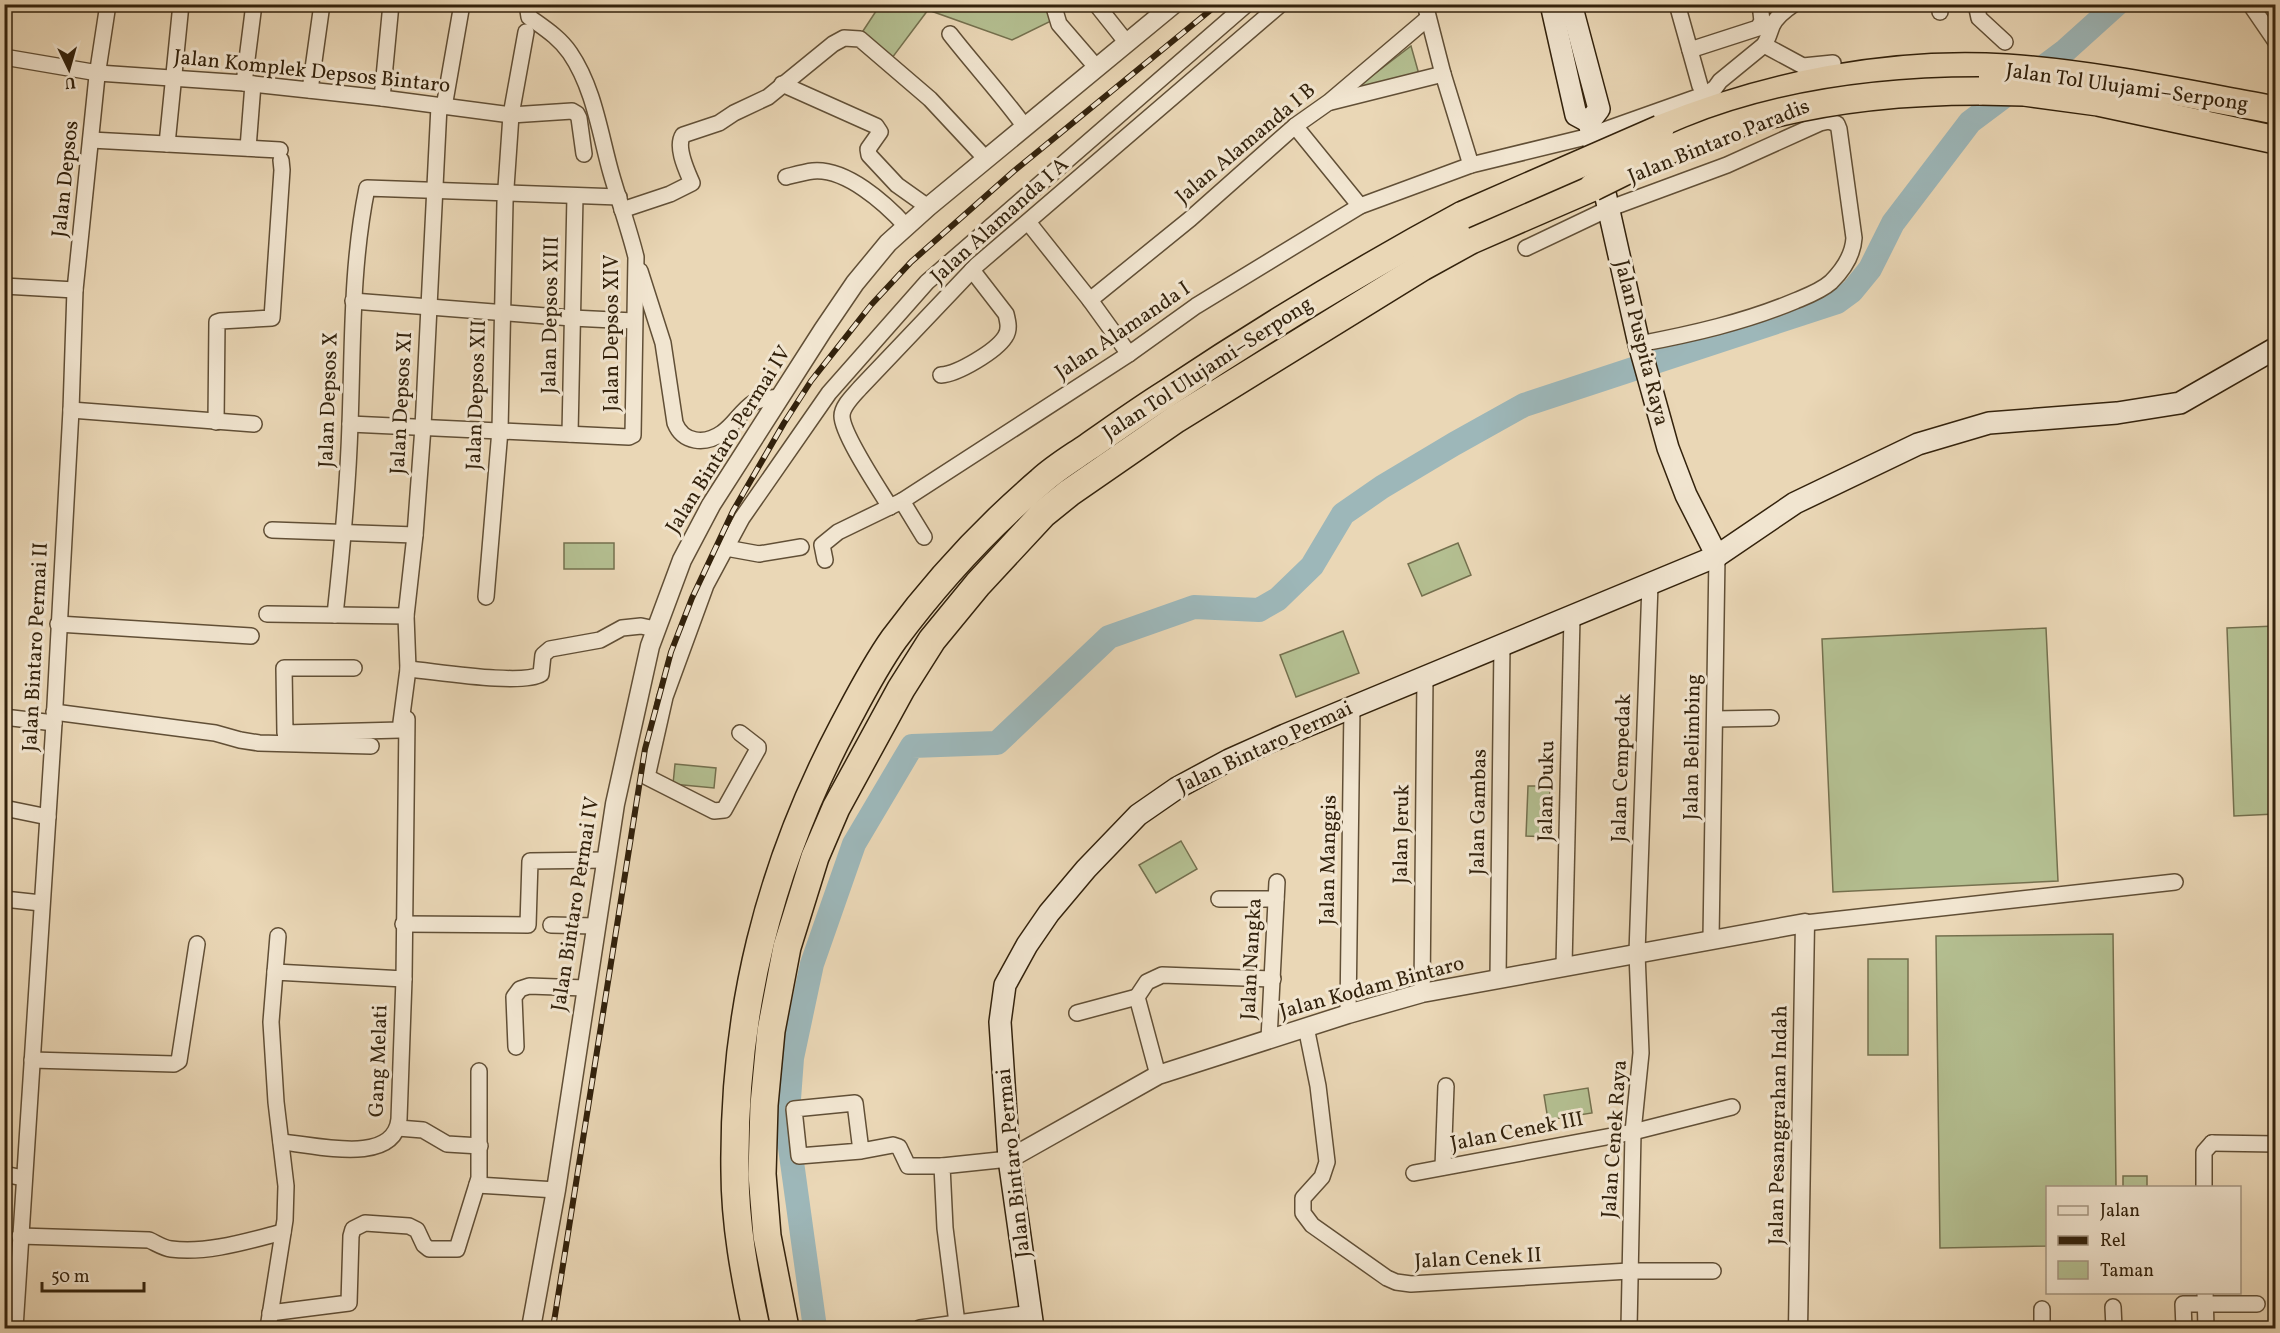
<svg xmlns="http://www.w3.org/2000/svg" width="2280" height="1333" viewBox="0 0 2280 1333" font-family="Vollkorn,serif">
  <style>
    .green { fill: #b4bf91; stroke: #74704e; stroke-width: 1.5 }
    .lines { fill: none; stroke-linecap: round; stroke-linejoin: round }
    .river { stroke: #9db7b9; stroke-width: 24 }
    .minor-casing { stroke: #614f36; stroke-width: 18 }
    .tertiary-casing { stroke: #614f36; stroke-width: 21 }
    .secondary-casing { stroke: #33220c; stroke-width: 24 }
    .motorway-casing { stroke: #33220c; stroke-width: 30 }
    .minor { stroke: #f1e5d0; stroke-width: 15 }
    .tertiary { stroke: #f1e5d0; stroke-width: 18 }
    .secondary { stroke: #f1e5d0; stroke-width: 21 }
    .motorway { stroke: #ead7b6; stroke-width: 27 }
    .rail-casing { stroke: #33220c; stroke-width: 6 }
    .rail { stroke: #f1e5d0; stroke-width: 4; stroke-dasharray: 11; stroke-linecap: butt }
    .motorway-bridge-casing { stroke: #33220c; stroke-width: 30; stroke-linecap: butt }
    .motorway-bridge { stroke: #ead7b6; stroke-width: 27 }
    .labels { text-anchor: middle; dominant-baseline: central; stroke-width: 6; stroke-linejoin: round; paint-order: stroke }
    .street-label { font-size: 21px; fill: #33220c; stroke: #f1e5d0 }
  </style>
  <rect width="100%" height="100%" fill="#ead7b6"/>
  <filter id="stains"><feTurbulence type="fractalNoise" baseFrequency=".00333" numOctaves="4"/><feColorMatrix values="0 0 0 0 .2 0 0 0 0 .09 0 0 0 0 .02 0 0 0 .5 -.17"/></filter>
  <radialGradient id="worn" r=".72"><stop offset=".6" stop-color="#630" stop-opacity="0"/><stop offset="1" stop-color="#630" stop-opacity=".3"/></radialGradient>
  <g class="green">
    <path d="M880,5H1058L1051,21L1012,40L928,10L892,58L863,31Z"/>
    <path d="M1411,46L1422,85L1335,104Z"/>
    <rect x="564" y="543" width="50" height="26"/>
    <path d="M1458,543L1471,575L1422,596L1408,564Z"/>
    <path d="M2275,626V814L2234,816L2227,628Z"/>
    <path d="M2046,628L2058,881L1833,892L1822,639Z"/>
    <path d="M1343,631L1359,673L1296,697L1280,655Z"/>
    <path d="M675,764L716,768L714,788L673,784Z"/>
    <path d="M1528,786H1550L1549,837L1526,836Z"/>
    <path d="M1181,841L1197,869L1156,893L1139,865Z"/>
    <path d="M2113,934L2116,1187L2048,1188L2047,1246L1940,1248L1936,936Z"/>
    <rect x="1868" y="959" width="40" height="96"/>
    <path d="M1588,1088L1592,1113L1548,1120L1544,1095Z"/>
    <rect x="2123" y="1176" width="24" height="11"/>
  </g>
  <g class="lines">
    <path class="river" d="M815,1328L787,1126L792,1058L812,964L854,844L912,746L997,743L1109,637L1194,607L1259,610L1278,599L1312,566L1343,514L1382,487L1454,444L1524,405L1837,302L1852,291L1870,269L1893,223L1970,122L2066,50L2117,4"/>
    <g class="minor-casing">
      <g id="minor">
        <path d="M1053,4L1059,24L1097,68"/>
        <path d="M1096,4L1127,43"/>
        <path d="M1425,4L1443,74L1471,165"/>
        <path d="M1677,4L1700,86"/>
        <path d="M1940,4V12"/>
        <path d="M1976,4L1979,18L2005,42"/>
        <path d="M2250,4L2276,42"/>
        <path d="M950,34C975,66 1002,95 1025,127"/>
        <path d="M1764,45L1803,66L1833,63"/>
        <path d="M1690,50L1758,28L1762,21L1760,4"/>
        <path d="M4,57L98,73L244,83L382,98L511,115L572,111L577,114L579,118L584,154"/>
        <path d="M244,83L254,4"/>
        <path d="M782,84L876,126L880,132L868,149L869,155L897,185L928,207"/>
        <path d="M310,90L322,4"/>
        <path d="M382,98L391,4"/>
        <path d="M1331,102L1443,74"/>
        <path d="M444,107L462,4"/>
        <path d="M1295,126L1360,206"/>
        <path d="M91,140L280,150"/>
        <path d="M167,144L181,4"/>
        <path d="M248,148L253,84"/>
        <path d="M786,177C794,175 804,172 813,171C846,168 885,203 906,226"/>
        <path d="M622,210L670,194L692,183C687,171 675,147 683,135L719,123L734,113L768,97L833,44L844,38L860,39L930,99L986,159"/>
        <path d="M1028,222L1090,300L1129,354"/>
        <path d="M1526,248L1608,209L1727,165L1820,123L1829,121L1837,124L1839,129L1854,238C1853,255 1843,270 1831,282C1821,291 1807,296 1795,301C1745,322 1692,334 1639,344"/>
        <path d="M640,271L663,343L675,423C683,443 705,445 722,433C734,425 741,411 753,403C760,398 772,398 781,397"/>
        <path d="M4,286L75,290"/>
        <path d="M1090,300L1190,219L1295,126L1329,102L1428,18"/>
        <path d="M353,301L572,318L634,321"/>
        <path d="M941,375C958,374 996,351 1005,337C1010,330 1008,322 1006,314L972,270"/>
        <path d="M71,410L254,424"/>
        <path d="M216,422L217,322L220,321L272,318L282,170L281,160"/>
        <path d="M350,424L629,437L633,435L636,257C629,229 619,201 611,173C600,134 594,88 570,53C559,37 544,28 529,17L527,4"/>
        <path d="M570,434L575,196"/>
        <path d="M902,501L924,537"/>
        <path d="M890,507C879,489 842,434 842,416C842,406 854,395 860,388L977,265L1281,4"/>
        <path d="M272,530L415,535"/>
        <path d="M726,548L759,554L801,547"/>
        <path d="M825,560L822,545L838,532L902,501L1129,354L1196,306L1360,206L1471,165L1582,138L1706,94L1715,88L1720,81L1764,45C1768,39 1769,34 1772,26C1776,17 1785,10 1794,4"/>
        <path d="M486,597L500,430L505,202L511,115L526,32"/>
        <path d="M267,614L406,616"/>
        <path d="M335,615C342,551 348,488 350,424C353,345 351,266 367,188L619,197"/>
        <path d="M58,624L251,636"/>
        <path d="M354,668H284L285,733L400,730L408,669L406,616L415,535L423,427L439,106"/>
        <path d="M408,669C434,671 522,686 541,674L543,655L550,649L600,640L622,628L641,626L655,629"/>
        <path d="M54,712L215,733L240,740L259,743L371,746"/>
        <path d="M4,717L54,723"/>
        <path d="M1715,719L1771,718"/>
        <path d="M740,733L758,747V749L724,810L714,811L647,777L665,697L706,585L742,518L829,393L927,282L1247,4"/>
        <path d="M4,808L48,817"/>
        <path d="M4,899L41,903"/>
        <path d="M1219,899H1276"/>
        <path d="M1805,923L2175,882"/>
        <path d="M403,924L528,925L530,861L606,860"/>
        <path d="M551,925L595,926"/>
        <path d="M1711,939L1717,556"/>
        <path d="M1564,966L1572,617"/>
        <path d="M275,972L278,936"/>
        <path d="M1498,978L1502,645"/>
        <path d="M1422,993L1425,676"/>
        <path d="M1077,1013L1137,997"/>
        <path d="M1348,1014L1352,706"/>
        <path d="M1306,1027L1318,1086L1327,1162L1322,1177L1303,1198V1213L1312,1225L1387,1278L1396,1282L1411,1284L1629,1271H1713"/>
        <path d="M1269,1039L1277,882"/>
        <path d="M516,1047L514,997L520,989L529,986L585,988"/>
        <path d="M32,1060L174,1064L179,1061L197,944"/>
        <path d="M1158,1075L1137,997L1147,982L1162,975L1273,979"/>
        <path d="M398,1128L423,1130L447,1144L480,1146"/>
        <path d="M281,1142C313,1144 394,1167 399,1119L404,979"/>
        <path d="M2212,1143L2276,1144"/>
        <path d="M861,1151L855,1103L794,1109L799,1156L861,1151L893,1145L899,1147L908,1166H942"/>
        <path d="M1443,1167L1446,1086"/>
        <path d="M1414,1173L1633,1132L1732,1107"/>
        <path d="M4,1174L23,1178"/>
        <path d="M477,1185L556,1190"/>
        <path d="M2204,1188V1152L2212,1143"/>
        <path d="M20,1236L149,1240C156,1243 163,1248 171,1249C206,1254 248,1241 283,1232"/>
        <path d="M2205,1292L2206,1328"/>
        <path d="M2113,1307L2114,1328"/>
        <path d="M2042,1309V1328"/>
        <path d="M270,1313L349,1303L351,1236L353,1229L365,1223L409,1226L417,1230L424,1245L429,1249H457L479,1178V1071"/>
        <path d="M957,1323L945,1228L942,1166L1009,1159"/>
        <path d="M15,1328L54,723L71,410L75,290L97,76L108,4"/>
        <path d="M268,1328L285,1220L286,1186L276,1102L271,1022L275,972L404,979L407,719"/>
        <path d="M920,1328L1031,1313"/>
        <path d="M1629,1328L1633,1132L1641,1053L1637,953L1650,584"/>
        <path d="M2184,1328L2183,1304H2257"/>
      </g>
    </g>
    <g class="tertiary-casing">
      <g id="tertiary">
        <path d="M1009,1159L1158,1075L1348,1014L1422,993L1805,923L1798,1328"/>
        <path d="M531,1328L556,1190L615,804L650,646L682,560L711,505L823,330L855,283L888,243L928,207L1174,4"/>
      </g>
    </g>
    <g class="secondary-casing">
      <g id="secondary">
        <path d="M1551,4L1576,115L1589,122"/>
        <path d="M1571,4L1599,109L1589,122"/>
        <path d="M1589,122L1639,344L1668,448L1686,495L1717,556"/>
        <path d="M1033,1328L1009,1159L1000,1022L1005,985L1027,945L1049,913L1086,869L1138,815L1177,788L1229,760L1285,735L1717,556L1795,503L1918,444L1989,423L2117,413L2180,403L2276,348"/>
      </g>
    </g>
    <g class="motorway-casing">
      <g id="motorway">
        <path d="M1979,91L2024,92L2098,102L2276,140"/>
        <path d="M1660,129C1769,85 1889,61 2006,68C2096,74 2187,94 2276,110"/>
        <path d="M756,1328C745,1277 735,1224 735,1171C733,1012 769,867 843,727C859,697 874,667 894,639C937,581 986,528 1041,481C1055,468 1072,458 1088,447C1114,429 1139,411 1166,394C1262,330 1361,270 1463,215"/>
        <path d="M785,1328L767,1236L762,1174L764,1105L771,1031L787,947L815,857L836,808L901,689L932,640L978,584L1043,514L1069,493L1176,419L1422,267L1471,240L1593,187"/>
      </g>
    </g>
    <use href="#minor" class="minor"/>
    <use href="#tertiary" class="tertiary"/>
    <use href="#secondary" class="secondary"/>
    <use href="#motorway" class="motorway"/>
    <g class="rail-casing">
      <path id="rail" d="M553,1328L645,749L671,652L692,598L733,511L784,423L811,381L871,305L911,262L1014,171L1218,4"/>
    </g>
    <use href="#rail" class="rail"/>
    <g class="motorway-bridge-casing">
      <g id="motorway-bridge">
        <path d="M1593,187C1626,171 1658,154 1692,140C1783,103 1881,91 1979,91"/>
        <path d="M1463,215L1660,129"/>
      </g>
    </g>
    <use href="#motorway-bridge" class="motorway-bridge"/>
  </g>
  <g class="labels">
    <g class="street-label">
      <text transform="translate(312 72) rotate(6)">Jalan Komplek Depsos Bintaro</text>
      <text transform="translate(2127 88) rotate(8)">Jalan Tol Ulujami–Serpong</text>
      <text transform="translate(1719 142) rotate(-22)">Jalan Bintaro Paradis</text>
      <text transform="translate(1246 144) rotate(-40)">Jalan Alamanda I B</text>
      <text transform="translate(66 179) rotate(-84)">Jalan Depsos</text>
      <text transform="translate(1000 221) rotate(-42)">Jalan Alamanda I A</text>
      <text transform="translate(551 315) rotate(-89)">Jalan Depsos XIII</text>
      <text transform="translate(1123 331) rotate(-34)">Jalan Alamanda I</text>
      <text transform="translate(612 333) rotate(-90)">Jalan Depsos XIV</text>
      <text transform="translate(1641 343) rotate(76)">Jalan Puspita Raya</text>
      <text transform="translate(1208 369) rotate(-33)">Jalan Tol Ulujami–Serpong</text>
      <text transform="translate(477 395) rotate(-88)">Jalan Depsos XII</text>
      <text transform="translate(329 400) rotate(-88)">Jalan Depsos X</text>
      <text transform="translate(402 403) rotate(-87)">Jalan Depsos XI</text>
      <text transform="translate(729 440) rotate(-58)">Jalan Bintaro Permai IV</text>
      <text transform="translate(36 647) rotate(-87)">Jalan Bintaro Permai II</text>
      <text transform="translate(1693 747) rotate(-89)">Jalan Belimbing</text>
      <text transform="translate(1265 748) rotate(-25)">Jalan Bintaro Permai</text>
      <text transform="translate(1622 768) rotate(-88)">Jalan Cempedak</text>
      <text transform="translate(1547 791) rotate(-89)">Jalan Duku</text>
      <text transform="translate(1479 812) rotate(-89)">Jalan Gambas</text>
      <text transform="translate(1402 834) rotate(-89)">Jalan Jeruk</text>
      <text transform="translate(1329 860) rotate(-89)">Jalan Manggis</text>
      <text transform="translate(576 904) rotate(-81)">Jalan Bintaro Permai IV</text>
      <text transform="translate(1252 959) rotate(-87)">Jalan Nangka</text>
      <text transform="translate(1372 988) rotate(-15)">Jalan Kodam Bintaro</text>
      <text transform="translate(379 1061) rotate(-88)">Gang Melati</text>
      <text transform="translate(1779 1125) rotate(-89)">Jalan Pesanggrahan Indah</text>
      <text transform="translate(1517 1132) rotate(-11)">Jalan Cenek III</text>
      <text transform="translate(1615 1139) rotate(-86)">Jalan Cenek Raya</text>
      <text transform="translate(1014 1163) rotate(-96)">Jalan Bintaro Permai</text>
      <text transform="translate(1478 1259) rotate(-3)">Jalan Cenek II</text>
    </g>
  </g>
  <rect width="2280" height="1333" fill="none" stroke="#ead7b6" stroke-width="24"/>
  <rect x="6" y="6" width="2268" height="1321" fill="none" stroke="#33220c" stroke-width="3"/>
  <rect x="12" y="12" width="2256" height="1309" fill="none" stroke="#33220c" stroke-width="1.5"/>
  <rect x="2046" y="1186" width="195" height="108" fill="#f1e5d0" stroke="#a59782" stroke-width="1.5"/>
  <rect x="2058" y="1206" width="30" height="9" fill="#f1e5d0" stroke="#a59782" stroke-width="1.5"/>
  <text x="2100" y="1216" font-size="18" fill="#33220c">Jalan</text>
  <rect x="2058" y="1236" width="30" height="9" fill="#33220c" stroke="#a59782" stroke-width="1.5"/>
  <text x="2100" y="1246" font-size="18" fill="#33220c">Rel</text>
  <rect x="2058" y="1261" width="30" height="18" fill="#b4bf91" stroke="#a59782" stroke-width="1.5"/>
  <text x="2100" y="1276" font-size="18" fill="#33220c">Taman</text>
  <g transform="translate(69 69) rotate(175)" stroke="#f1e5d0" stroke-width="4.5" paint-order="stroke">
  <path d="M0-4.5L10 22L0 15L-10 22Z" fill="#33220c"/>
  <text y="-9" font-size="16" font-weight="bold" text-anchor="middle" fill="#33220c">U</text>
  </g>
  <path d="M42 1282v9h102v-9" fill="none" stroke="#33220c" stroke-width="3"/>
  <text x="51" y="1282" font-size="18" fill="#33220c" stroke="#f1e5d0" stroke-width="4.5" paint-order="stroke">50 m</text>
  <rect width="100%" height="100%" filter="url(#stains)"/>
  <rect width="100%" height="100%" fill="url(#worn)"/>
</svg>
